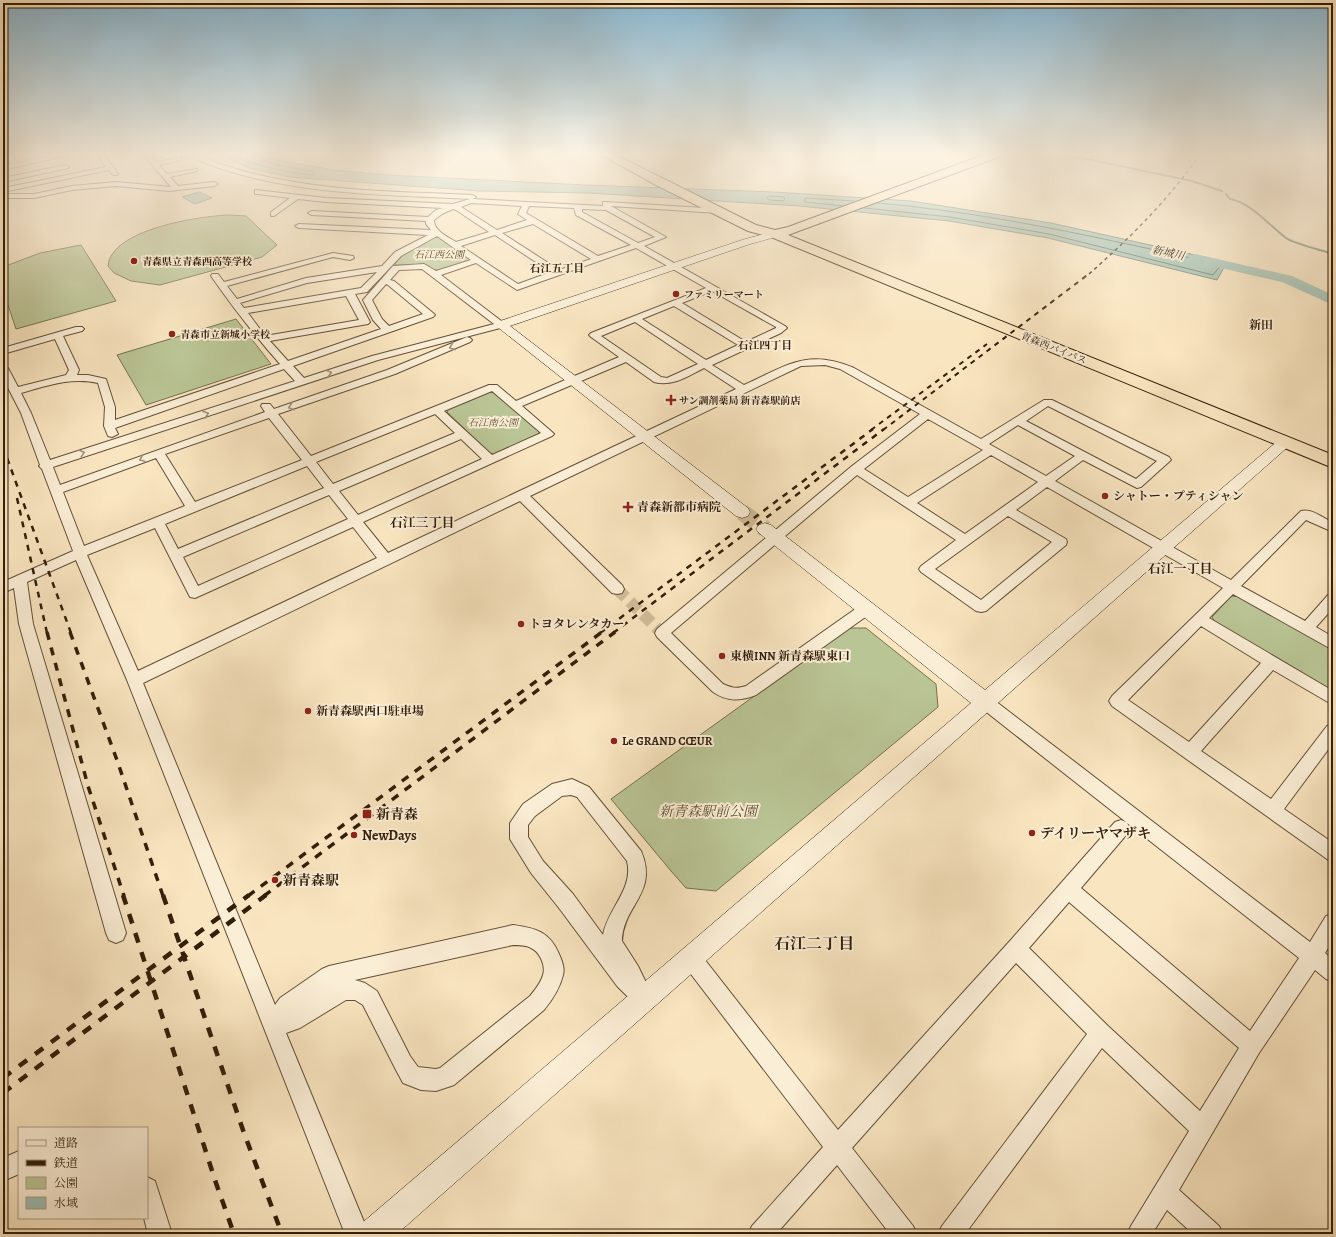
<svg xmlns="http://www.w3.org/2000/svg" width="1336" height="1237" viewBox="0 0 1336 1237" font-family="Alegreya,'Noto Serif JP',serif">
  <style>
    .green { fill: #bac595; stroke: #76724f }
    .water { fill: #9ebfb2; stroke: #737f6e }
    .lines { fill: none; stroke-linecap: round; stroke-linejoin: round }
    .shore { stroke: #686e5e; stroke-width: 1 }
    .stream { stroke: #737f6e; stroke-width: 2 }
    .river { fill: #9ebfb2; fill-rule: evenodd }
    .street-tunnel { stroke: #d1bd9b; stroke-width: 12; stroke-dasharray: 12 6; stroke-linecap: butt }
    .secondary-tunnel { stroke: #d1bd9b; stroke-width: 17; stroke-dasharray: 17 8; stroke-linecap: butt }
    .street-casing { stroke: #645037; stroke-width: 2 }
    .secondary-casing { stroke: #331e09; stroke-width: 1 }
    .highway-casing { stroke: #331e09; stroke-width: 2 }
    .street { fill: #fbeed6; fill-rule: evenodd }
    .secondary { fill: #fbeed6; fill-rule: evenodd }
    .highway { fill: #f9e5c0; fill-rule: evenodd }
    .rail-far4 { stroke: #331e09; stroke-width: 1.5; stroke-dasharray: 3.5 3.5; stroke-linecap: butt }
    .rail-far3 { stroke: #331e09; stroke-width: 2; stroke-dasharray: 5 5; stroke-linecap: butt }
    .rail-far2 { stroke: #331e09; stroke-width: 2.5; stroke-dasharray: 6 6; stroke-linecap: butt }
    .rail-far1 { stroke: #331e09; stroke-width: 3.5; stroke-dasharray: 8 8; stroke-linecap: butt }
    .rail { stroke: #331e09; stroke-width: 4.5; stroke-dasharray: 10 10; stroke-linecap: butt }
    .oneway { stroke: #a1907a }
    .poi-dot { fill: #8f2418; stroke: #fbeed6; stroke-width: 1.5 }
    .labels { text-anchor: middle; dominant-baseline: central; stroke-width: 4; stroke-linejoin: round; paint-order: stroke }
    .far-park-label { font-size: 10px; font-style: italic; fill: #5c5033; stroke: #fbeed6 }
    .far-poi-label { font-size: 10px; font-weight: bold; fill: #331e09; stroke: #fbeed6; text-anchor: start }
    .far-street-label { font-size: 10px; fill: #331e09; stroke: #fbeed6 }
    .far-water-label { font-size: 11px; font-style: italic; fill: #534e3c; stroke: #fbeed6 }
    .far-neighbourhood-label { font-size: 11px; font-weight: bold; fill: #331e09; stroke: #fbeed6 }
    .far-quarter-label { font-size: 12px; font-weight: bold; fill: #331e09; stroke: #fbeed6 }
    .poi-label { font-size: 12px; font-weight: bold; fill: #331e09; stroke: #fbeed6; text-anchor: start }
    .neighbourhood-label { font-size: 13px; font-weight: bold; fill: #331e09; stroke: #fbeed6 }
    .near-park-label { font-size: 14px; font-style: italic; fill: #5c5033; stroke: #fbeed6 }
    .near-poi-label { font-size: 14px; font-weight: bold; fill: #331e09; stroke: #fbeed6; text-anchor: start }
    .near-neighbourhood-label { font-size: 16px; font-weight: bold; fill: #331e09; stroke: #fbeed6 }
  </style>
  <rect width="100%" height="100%" fill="#f9e5c0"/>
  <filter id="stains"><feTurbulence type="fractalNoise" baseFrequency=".005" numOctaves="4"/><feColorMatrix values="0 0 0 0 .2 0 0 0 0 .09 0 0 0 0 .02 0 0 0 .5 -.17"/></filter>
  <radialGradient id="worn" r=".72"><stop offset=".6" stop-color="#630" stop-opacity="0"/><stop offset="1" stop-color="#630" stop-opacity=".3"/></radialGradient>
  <g class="green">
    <path d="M229,215L246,216L277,245L262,257L160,285L131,281L114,273L108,266C111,229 200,216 229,215Z"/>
    <path d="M434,237L441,238L470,259L469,261L441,270H434L427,265H394C404,251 419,245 434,237Z"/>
    <path d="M81,245L116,301L16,329L3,290V267L40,253Z"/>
    <path d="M236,319L271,364L146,405L117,355Z"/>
    <path d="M487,392L495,393L540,431L538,435L498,453L491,454L447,412L448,408Z"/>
    <path d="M1231,596L1243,597L1333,648V694L1216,624L1212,617Z"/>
    <path d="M849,628H866L936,684L938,707L716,891L686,888L671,871L611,799Z"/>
  </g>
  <g class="water">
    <path d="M215,153H256L272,159L333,170L388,175L585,185L774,192L911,201L1051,223L1227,262L1217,280L1048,238L949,221L799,206L588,193L479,191L289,177L249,168Z"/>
    <path d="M199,192L212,198L195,204L182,197Z"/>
  </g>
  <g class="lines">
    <g class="shore">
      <path d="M224,153C253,165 282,172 313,175L315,173L313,171L276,165L258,157L257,153"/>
      <path d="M769,196L784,197L785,199L783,201L769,200L767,198Z"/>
      <path d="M843,206L805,202L804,200L806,198L854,201"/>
      <path d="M864,208L950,217L1049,234L1213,275L1220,266L1218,264C1105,239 993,213 877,203"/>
    </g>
    <g class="stream">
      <path d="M1058,153L1192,181L1222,191"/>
      <path d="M1226,194L1230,199C1250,202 1270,226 1286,238C1295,244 1321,250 1333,254"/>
    </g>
    <path class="river" d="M1195,254L1292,276L1333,295V305L1282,282L1190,261L1188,258L1190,255Z"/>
    <path class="street-tunnel" d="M617,589L662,633"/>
    <path class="secondary-tunnel" d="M742,512L765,529"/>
    <g class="street-casing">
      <g id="street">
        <path d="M4,153H11L17,163L65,153H79L3,170V166L11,164Z"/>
        <path d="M96,153H103L118,174L117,175H113L109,170L3,192L4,188L106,167Z"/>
        <path d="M142,153H149L156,162L181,158V160L159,165L167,174L197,169V171L170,177L178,186L214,182L218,184L214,186L169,191L116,186L72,190L34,198H3V194H34L72,186L116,182L171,187Z"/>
        <path d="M187,153C201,153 211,161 224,165C245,173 267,177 289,181C349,192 411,192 472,195L476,197L473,199L603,206V202H606L721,209V213H718L611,206L666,237L644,246L785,326L787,328L781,333L712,365L744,385C786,366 807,348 854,368L981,439L1044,400H1052L1169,457L1171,460L1141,487L1137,488L1083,460L1055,481L1231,580L1301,511C1311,508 1324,518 1333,523V532L1306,520L1241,586L1305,621L1328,595L1333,594V608L1316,627L1333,637V650L1233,594L1209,618L1333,691V705L1273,670L1201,751L1271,799L1327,726L1333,724V743L1284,809L1333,843V862L1327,859L1112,706L1109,701L1112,696L1223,588L1047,487L1016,510L1066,539L1067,542L1066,545L986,611L981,612L976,611L921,572L919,569L921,566L956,540L857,475L671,633L723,684C731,688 737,689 746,686L861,605L866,604L871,605L873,609L871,613L756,695C740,701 728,702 713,692L657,637L655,633L657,629L852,466L920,414L840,369L825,365L801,366L530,496L622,585L624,589L622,593L617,594L612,593L520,501L143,683L275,1005L280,998L322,969L329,966L513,925C536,928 550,932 559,954C562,961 565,968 563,975C560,988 552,1000 544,1010L454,1085L436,1091L421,1090L403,1083L396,1070L363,1005L355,1000H346L300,1028L286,1033L369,1234H345L127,680L76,560L27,582L33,624L126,933L123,940L116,943L109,940L106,933L19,624L14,588L3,593V582L73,551L42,469L39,466L40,465L21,413L3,378V365L8,368L18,387L66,375L69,370L55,339L3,354V348L76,327H82L84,329L82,331L63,336L79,370L77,375H88L106,379L115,407V420L280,364C255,336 232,306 211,276L212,274H218L224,282L333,253L353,256L354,258L350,260L333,257L227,286L237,299L306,278L382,266L395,252L428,235L299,228L295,226L299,224L431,230L426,224V221L312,215L308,213L312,211L428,217L436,210L443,208L326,202L298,199L274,216H271V212L290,198L258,194H255V190L326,198L453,204L470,199C391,195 311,195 235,173C219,168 200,163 187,153ZM471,203L522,206L518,214L527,220L497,230L461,207ZM529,206L574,208L576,215L631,245L598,256L526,213ZM453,209L456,210L489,232L456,242C448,237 434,231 434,220L442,214ZM582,209L606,210L655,237L638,243L582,212ZM533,224L591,259L559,270L502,233ZM495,235L551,272L518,284L461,246ZM437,236L471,260L436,271L424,264L393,266L363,300L373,320L381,329L288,361L270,341L368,324L370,322L355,294L367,292L401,256ZM636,248L706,288L591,333L589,335L591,337L619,357L516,401L497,385H489L311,456L278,414L395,374L470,342L472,340L470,338L467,337L387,370L274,409L270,404H262L261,406L265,412L60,485L53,467L378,360L504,327L506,325L504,323L441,275L476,263L517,290ZM422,269L494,324L372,356L304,378L293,366L433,317L435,315L433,313L394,281L390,280L399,270ZM377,272L361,288L244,308L240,303L307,283ZM386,284L388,285L423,314L389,326L382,319L372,300ZM712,291L776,327V328L746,342L682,303ZM346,296L359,320L265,336L248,313ZM674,306L738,345L706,360L642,319ZM635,322L698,364L667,378L661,377L601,336ZM626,362L654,382C673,387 688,376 704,368L736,389L388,553L363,522L552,436L554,434L552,432L522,406ZM284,369L295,381L50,460L31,413L21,393C46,386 71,377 98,383L105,407L104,426L108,436L112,437L118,434L115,428ZM492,391L541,433L492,455L444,411ZM1048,406L1157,461L1136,479L1026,421ZM435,414L455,433L333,484L316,462ZM269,418L302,460L195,502L165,454ZM928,419L983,450L908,497L864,469ZM1018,425L1075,456L1046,476L989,444ZM461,439L482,459L358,515L339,491ZM991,455L1038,482L965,534L917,503ZM156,458L185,506L84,546L63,492ZM307,466L324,488L178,549L165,524ZM329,495L348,519L198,586L183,557ZM1008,516L1052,542L981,600L935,569ZM353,527L377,558L138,671L87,555L155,528L190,597L195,598ZM1201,626L1261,663L1189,742L1128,700ZM513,945C519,945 526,945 531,948C540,952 546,966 543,975C541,982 535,990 530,996L440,1068L436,1069L418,1067L410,1056L377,991L365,983L355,980Z"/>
        <path d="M66,165L69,167L68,168L3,182V178Z"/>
        <path d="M985,696L990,697L1310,942L1326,916L1333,914V940L1325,953L1333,960V982L1326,979L1315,970L1259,1053L1179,1190L1219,1226L1223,1234H1193L1167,1210L1152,1234H1127L1131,1226L1189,1131L1102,1048L965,1234H938L942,1226L1087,1034L1016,963L852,1148L913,1226L917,1234H890L837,1165L776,1234H748L752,1226L823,1147L684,965L681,958L684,951L691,948L698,951L838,1130L1009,942L1115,822L1121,820L1126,822L980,707L977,702L980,697ZM1127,823L1299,958L1250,1031L1081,888L1127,834L1130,828ZM1069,902L1239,1048L1200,1111L1108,1026L1029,948Z"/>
        <path d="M572,779L589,787L641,851C659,893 623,905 622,941L638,966L654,999L651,1006L644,1009L637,1006L617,986L559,908L531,873L510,839V823L523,804L552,784ZM571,795L577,797L627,861C634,889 608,908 603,935L573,894L543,861L528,837V825L535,816L562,796Z"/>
        <path d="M19,1151V1174L3,1181V1158Z"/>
        <path d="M147,1177L155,1181L172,1234H148L144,1218H147Z"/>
      </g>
    </g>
    <g class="secondary-casing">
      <g id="secondary">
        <path d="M775,231L780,234L779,236L750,244L510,326L748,508L750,512L748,516L742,518L736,516L495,325L497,322L742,240Z"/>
        <path d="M1285,437L1290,439L1293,442L1290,445L397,1234H357L362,1223L971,703L759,533L756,529L759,525L765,523L771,525L985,690L1280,439Z"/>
      </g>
    </g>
    <g class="highway-casing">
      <path id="highway" d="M598,153H612L756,225L775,230L788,227L989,153H1005L1004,155L788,235L1333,455V468L771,237L748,231L656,185Z"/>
    </g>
    <use href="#street" class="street"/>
    <use href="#secondary" class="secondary"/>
    <use href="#highway" class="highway"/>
    <path class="rail-far4" d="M1089,274C1131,237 1169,199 1201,153"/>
    <g class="rail-far3">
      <path d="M871,430L987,344"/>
      <path d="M883,430L1090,273"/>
    </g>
    <g class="rail-far2">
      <path d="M3,447L71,633"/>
      <path d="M17,498L47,633"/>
      <path d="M600,633L873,429"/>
      <path d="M613,633L884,429"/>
    </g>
    <g class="rail-far1">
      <path d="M47,632L88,786L124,896"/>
      <path d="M70,632L118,763L163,896"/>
      <path d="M248,896L602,632"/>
      <path d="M264,896L615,632"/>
    </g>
    <g class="rail">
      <path d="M123,895L216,1183L234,1234"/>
      <path d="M163,895L244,1133L282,1234"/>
      <path d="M3,1078L249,895"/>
      <path d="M3,1093L266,895"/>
    </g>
  </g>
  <defs><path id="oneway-chevron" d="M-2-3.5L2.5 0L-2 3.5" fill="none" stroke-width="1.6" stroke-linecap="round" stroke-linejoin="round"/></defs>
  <g class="oneway">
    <use href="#oneway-chevron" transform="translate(452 347) rotate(158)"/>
    <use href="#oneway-chevron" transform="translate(329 373) rotate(-18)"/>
    <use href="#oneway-chevron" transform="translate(291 407) rotate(161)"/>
    <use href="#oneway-chevron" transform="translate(206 414) rotate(-18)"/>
    <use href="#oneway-chevron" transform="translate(82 453) rotate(-19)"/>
    <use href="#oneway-chevron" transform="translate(142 459) rotate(160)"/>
  </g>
  <linearGradient id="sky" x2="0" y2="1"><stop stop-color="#8ab8d2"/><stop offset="0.47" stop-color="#fcf3e3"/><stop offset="1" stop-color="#fcf3e3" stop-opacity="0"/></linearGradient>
  <rect width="1336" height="327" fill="url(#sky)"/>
  <g class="poi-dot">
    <circle cx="134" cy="261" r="4"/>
    <circle cx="676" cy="294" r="4"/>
    <circle cx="172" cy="334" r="4"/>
    <path d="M669 394h4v4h4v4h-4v4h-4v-4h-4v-4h4z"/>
    <circle cx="1105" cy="496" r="4"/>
    <path d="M626 501h4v4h4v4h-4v4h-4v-4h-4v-4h4z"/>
    <circle cx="521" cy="624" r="4"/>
    <circle cx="722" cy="656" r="4"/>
    <circle cx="308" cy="711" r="4"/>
    <circle cx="614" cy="741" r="4"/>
    <rect x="362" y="809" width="10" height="10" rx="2"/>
    <circle cx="1032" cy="833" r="4"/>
    <circle cx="354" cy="835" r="4"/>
    <circle cx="275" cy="880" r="4"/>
  </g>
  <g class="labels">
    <g class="far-park-label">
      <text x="439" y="254">石江西公園</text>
      <text x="493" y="422">石江南公園</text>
    </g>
    <g class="far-poi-label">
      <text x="142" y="261">青森県立青森西高等学校</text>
      <text x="684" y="294">ファミリーマート</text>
      <text x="180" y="334">青森市立新城小学校</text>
      <text x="679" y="400">サン調剤薬局 新青森駅前店</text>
    </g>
    <g class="far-street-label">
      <text transform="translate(1054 348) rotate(22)">青森西バイパス</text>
    </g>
    <g class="far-water-label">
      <text transform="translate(1168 253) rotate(12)">新城川</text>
    </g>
    <g class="far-neighbourhood-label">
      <text x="557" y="268">石江五丁目</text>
      <text x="765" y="345">石江四丁目</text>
    </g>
    <g class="far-quarter-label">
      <text x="1261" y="325">新田</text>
    </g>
    <g class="poi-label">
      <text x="1113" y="496">シャトー・プティシャン</text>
      <text x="637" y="507">青森新都市病院</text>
      <text x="529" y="624">トヨタレンタカー</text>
      <text x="730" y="656">東横INN 新青森駅東口</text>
      <text x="316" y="711">新青森駅西口駐車場</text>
      <text x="622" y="741">Le GRAND CŒUR</text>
    </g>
    <g class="neighbourhood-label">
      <text x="422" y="522">石江三丁目</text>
      <text x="1180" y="568">石江一丁目</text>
    </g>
    <g class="near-park-label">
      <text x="708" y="811">新青森駅前公園</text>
    </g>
    <g class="near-poi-label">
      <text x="376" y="814">新青森</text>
      <text x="1040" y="833">デイリーヤマザキ</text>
      <text x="362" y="835">NewDays</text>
      <text x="283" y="880">新青森駅</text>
    </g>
    <g class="near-neighbourhood-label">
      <text x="814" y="944">石江二丁目</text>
    </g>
  </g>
  <rect width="1336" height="1237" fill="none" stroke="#f9e5c0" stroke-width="16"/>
  <rect x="4" y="4" width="1328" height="1229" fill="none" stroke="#331e09" stroke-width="2"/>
  <rect x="8" y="8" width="1320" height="1221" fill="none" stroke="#331e09"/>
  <rect x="18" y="1127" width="130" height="92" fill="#fbeed6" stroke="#ab9b84"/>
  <rect x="26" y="1140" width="20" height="6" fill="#fbeed6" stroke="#ab9b84"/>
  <text x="54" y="1147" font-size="12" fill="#331e09">道路</text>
  <rect x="26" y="1160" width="20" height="6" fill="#331e09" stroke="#ab9b84"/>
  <text x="54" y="1167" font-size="12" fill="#331e09">鉄道</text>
  <rect x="26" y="1177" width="20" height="12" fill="#bac595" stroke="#ab9b84"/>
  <text x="54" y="1187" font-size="12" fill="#331e09">公園</text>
  <rect x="26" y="1197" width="20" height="12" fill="#9ebfb2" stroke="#ab9b84"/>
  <text x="54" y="1207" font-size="12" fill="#331e09">水域</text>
  <rect width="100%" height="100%" filter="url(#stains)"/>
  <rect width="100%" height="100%" fill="url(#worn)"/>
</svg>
